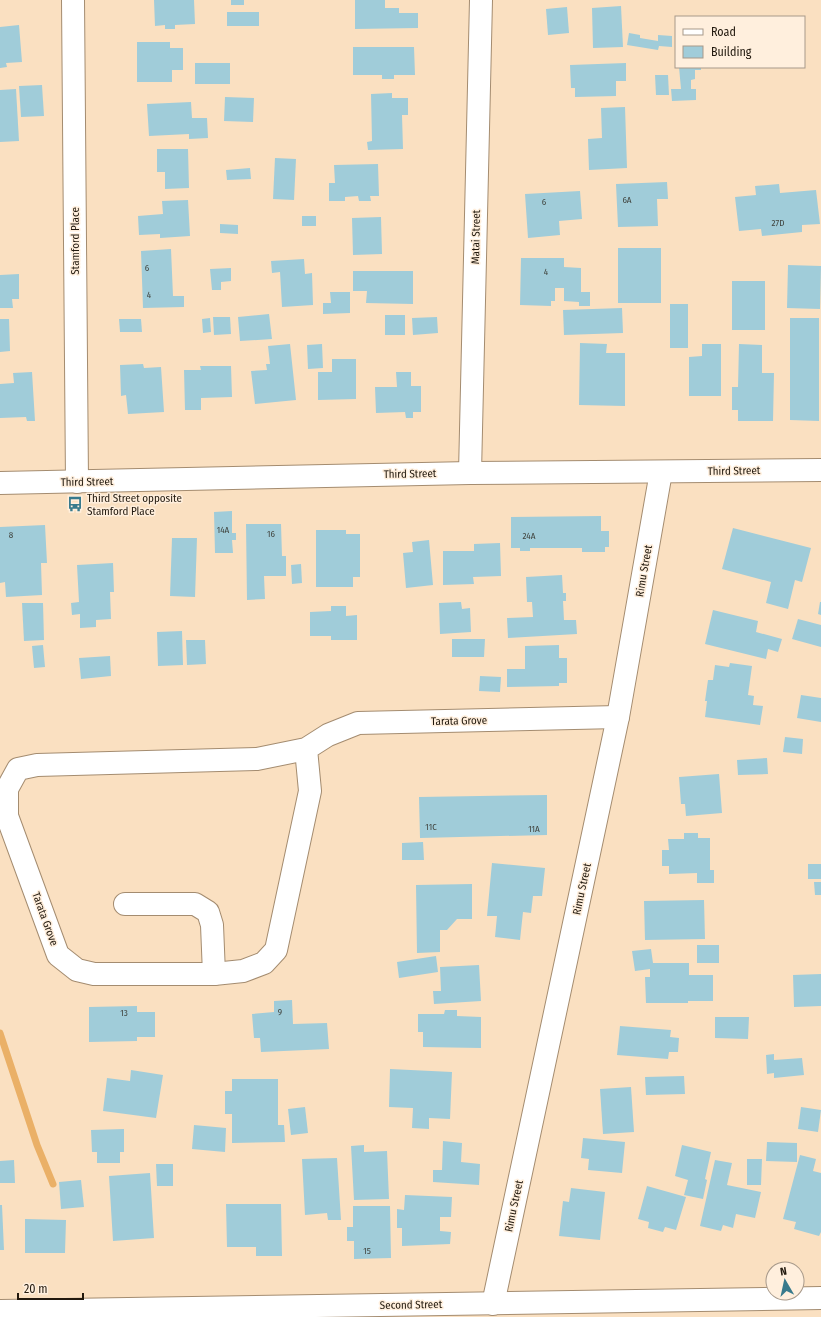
<svg xmlns="http://www.w3.org/2000/svg" width="821" height="1317" viewBox="0 0 821 1317" font-family="'Fira Sans Condensed',sans-serif">
  <style>
    .lines { fill: none; stroke-linecap: round; stroke-linejoin: round }
    .stream { stroke: #eab067; stroke-width: 7 }
    .building { fill: #a0ccd9 }
    .minor-casing { stroke: #a48c70; stroke-width: 24 }
    .minor { stroke: #fff; stroke-width: 22 }
    .labels { text-anchor: middle; dominant-baseline: central; stroke-width: 3; stroke-linejoin: round; paint-order: stroke }
    .number-label { font-size: 9px; fill: #424641 }
    .street-label { font-size: 11px; fill: #22190e; stroke: #ffefdd }
    .poi-label { font-size: 11px; fill: #22190e; stroke: #ffefdd; text-anchor: start }
  </style>
  <rect width="100%" height="100%" fill="#fae0c1"/>
  <g class="lines">
    <path class="stream" d="M0,1033L37,1145L53,1184"/>
  </g>
  <g class="building">
    <path d="M154,0H194L195,24L175,25V29H165V25L155,26Z"/>
    <rect x="231" y="0" width="13" height="5"/>
    <path d="M355,0H385V8H399V13H418V28L355,29Z"/>
    <path d="M621,6L623,47L593,48L592,8Z"/>
    <path d="M567,7L569,33L548,35L546,9Z"/>
    <rect x="227" y="12" width="32" height="14"/>
    <path d="M19,25L22,62L6,63L7,67L0,68V27Z"/>
    <path d="M629,33L640,35V38L658,41V35L672,36V47L659,46L658,50L627,45Z"/>
    <path d="M137,42H170V48H183V70H172V82H137Z"/>
    <path d="M353,47H414L415,75H394V79H382V75H353Z"/>
    <rect x="195" y="63" width="35" height="21"/>
    <path d="M626,63V81H616V96L575,97V88H571L570,65Z"/>
    <path d="M679,67H701V70H695V79L691,80V89H696V100L672,101L671,89H681Z"/>
    <path d="M655,75H668L669,95H656Z"/>
    <path d="M42,85L44,116L21,117L19,86Z"/>
    <path d="M16,89L19,141L0,142V90Z"/>
    <path d="M392,93V98H408V115H402L403,149L368,150L367,142L372,141L371,94Z"/>
    <path d="M225,97L254,98L253,122L224,121Z"/>
    <path d="M191,102L192,118H207L208,138L189,139V134L149,136L147,104Z"/>
    <path d="M625,107L627,168L589,170L588,139L602,138L601,108Z"/>
    <path d="M157,149H188L189,188L165,189V172H157Z"/>
    <path d="M275,158L296,159L294,200L273,199Z"/>
    <path d="M378,164L379,196H370L371,201H359L358,196L345,197V201H329V183H335L334,165Z"/>
    <path d="M250,168L251,179L227,180L226,170Z"/>
    <path d="M667,182L668,199H657L658,226L618,227L616,184Z"/>
    <path d="M779,184L780,193L816,190L820,224L802,225V232L762,236L761,229L739,231L735,197L756,195L755,186Z"/>
    <path d="M580,191L582,219L559,221L560,235L528,238L525,194Z"/>
    <path d="M188,200L190,236L160,238V234L139,235L138,216L163,214L162,201Z"/>
    <rect x="302" y="216" width="14" height="10"/>
    <path d="M381,217L382,254L353,255L352,218Z"/>
    <path d="M220,224L238,225V234L220,233Z"/>
    <rect x="618" y="248" width="43" height="55"/>
    <path d="M171,249L173,296H184V307L143,308L141,251Z"/>
    <path d="M521,258H564V267L581,268V292H590V306H579V302L564,301V288H555V301H551V306L520,305Z"/>
    <path d="M304,259L305,274L312,273L313,305L282,307L280,272L272,273L271,261Z"/>
    <path d="M788,265L821,266L820,309L787,308Z"/>
    <path d="M231,268V281L221,282V290H212L210,269Z"/>
    <path d="M353,271H413V304L366,303L367,291H353Z"/>
    <path d="M19,274V299H12L13,308H0V275Z"/>
    <rect x="732" y="281" width="33" height="49"/>
    <path d="M330,292H350V313L323,314V303H331Z"/>
    <rect x="670" y="304" width="18" height="44"/>
    <path d="M622,308L623,333L564,335L563,310Z"/>
    <path d="M269,314L272,339L240,341L238,317Z"/>
    <rect x="385" y="315" width="20" height="20"/>
    <path d="M213,317H230L231,334L214,335Z"/>
    <path d="M437,317L438,333L413,335L412,318Z"/>
    <path d="M210,318L211,332L203,333L202,319Z"/>
    <path d="M790,318H819V421L790,420Z"/>
    <path d="M0,319H9L10,351L0,352Z"/>
    <path d="M119,319H141L142,332H120Z"/>
    <path d="M580,343L607,344L606,353H625V406L579,405Z"/>
    <path d="M290,344L296,400L255,404L251,371L267,370L266,364H270L268,346Z"/>
    <path d="M322,344L323,368L308,369L307,345Z"/>
    <path d="M702,344H721V396H689V357L702,356Z"/>
    <path d="M739,344L762,345V373H774L773,421H738V410H732V387H738Z"/>
    <path d="M332,359H356V399L318,400V372H332Z"/>
    <path d="M143,364L144,368L161,367L164,412L128,414L126,395L121,396L120,365Z"/>
    <path d="M200,366H231L232,397L201,398V410H185L184,370H201Z"/>
    <path d="M32,372L35,421H27L26,417L0,418V384L14,383L13,373Z"/>
    <path d="M396,372H411V386H421V412H413V418H406L405,412L376,413L375,387H397Z"/>
    <path d="M232,511V533H236V540H232L233,553H215L214,512Z"/>
    <path d="M601,516V531H609V547H605V552H582V548H530V551H520V548H511V517Z"/>
    <path d="M246,524H281L282,556H286V576H264L265,599L247,600Z"/>
    <path d="M45,525L47,563H41L42,595L6,597L5,582L0,583V527Z"/>
    <path d="M733,528L811,548L802,582L795,580L788,609L766,603L771,582L722,569Z"/>
    <path d="M316,530H346V534H360V577H353V587H316Z"/>
    <path d="M172,538H197L195,597L170,596Z"/>
    <path d="M429,540L433,585L406,588L403,553L413,552L412,542Z"/>
    <path d="M500,543L501,576L473,577L474,584L443,585V551H474V544Z"/>
    <path d="M113,563L114,592H110L111,619L96,620V627L80,628V614L72,615L71,603L79,602L77,565Z"/>
    <path d="M301,564L302,583L292,584L291,565Z"/>
    <path d="M562,575L563,593H566V601H563L564,620H576L577,634L508,638L507,618L533,617L532,602H527L526,577Z"/>
    <path d="M461,602L462,609L470,608L471,632L440,634L439,603Z"/>
    <path d="M820,602H821V615L818,614Z"/>
    <path d="M22,603H43L44,640L24,641Z"/>
    <path d="M331,606H346V616L357,615V640H331V636H310V612L331,611Z"/>
    <path d="M713,610L758,621L756,632L782,639L778,652L768,649L766,659L705,644Z"/>
    <path d="M798,619L821,625V647L792,639Z"/>
    <path d="M182,631L183,665L158,666L157,632Z"/>
    <path d="M452,639H485L484,657H452Z"/>
    <path d="M186,640H205L206,664L187,665Z"/>
    <path d="M43,645L45,667L34,668L32,646Z"/>
    <path d="M559,645V658H567V683H559V686L507,687V669H525V646Z"/>
    <path d="M110,656L111,676L81,679L79,658Z"/>
    <path d="M730,663L752,666L748,695L754,696L753,705L763,706L760,725L705,717L707,701H705L708,680H713L715,665L729,667Z"/>
    <path d="M480,676L501,677L500,692L479,691Z"/>
    <path d="M801,695L821,698V722L797,718Z"/>
    <path d="M785,737L803,739L802,754L783,752Z"/>
    <path d="M767,758L768,774L738,775L737,760Z"/>
    <path d="M719,774L722,813L686,816L685,804H681L679,777Z"/>
    <path d="M547,795V835L420,838L419,797Z"/>
    <path d="M684,833H698V838H710V870H714V883H697V873L669,874V866H662V850H669L668,839H684Z"/>
    <path d="M423,842L424,860H402V843Z"/>
    <path d="M492,863L545,868L542,896H533L531,913L523,912L520,940L495,937L497,916H487Z"/>
    <rect x="808" y="864" width="13" height="15"/>
    <path d="M814,882H821V895H815Z"/>
    <path d="M472,884V919H457L447,930H440V952L417,953L416,885Z"/>
    <path d="M704,900L705,939L645,940L644,901Z"/>
    <rect x="697" y="945" width="22" height="18"/>
    <path d="M651,949L653,963H689V975H713V1001H688V1003H646L645,977H650V969L635,971L632,951Z"/>
    <path d="M436,956L438,972L399,978L397,962Z"/>
    <path d="M479,965L481,1001L434,1004L433,991H441L440,967Z"/>
    <path d="M821,974V1006L794,1007L793,975Z"/>
    <path d="M292,1000L293,1024L327,1023L329,1049L261,1052L260,1038H254L252,1014L274,1012V1001Z"/>
    <path d="M137,1006V1012H155V1037H137V1041L89,1042V1007Z"/>
    <path d="M445,1010H457V1016L481,1017V1048L423,1047V1032H418V1014H444Z"/>
    <path d="M715,1017H749L748,1039L715,1038Z"/>
    <path d="M620,1026L671,1030L670,1037L679,1038L678,1052H669L668,1059L617,1055Z"/>
    <path d="M774,1054V1060L802,1058L804,1075L774,1078V1073L767,1074L766,1055Z"/>
    <path d="M390,1069L452,1072L450,1119L429,1118V1129L412,1128L413,1108L389,1107Z"/>
    <path d="M131,1070L163,1075L156,1118L103,1111L107,1078L130,1081Z"/>
    <path d="M684,1076L685,1094L646,1095L645,1077Z"/>
    <path d="M232,1079H278V1125H284L285,1142L232,1143V1114H225V1091H232Z"/>
    <path d="M631,1087L634,1132L603,1134L600,1089Z"/>
    <path d="M305,1107L308,1133L291,1135L288,1109Z"/>
    <path d="M801,1107L821,1110L818,1132L798,1129Z"/>
    <path d="M194,1125L226,1128L225,1152L192,1149Z"/>
    <path d="M124,1129V1152H120V1163H97V1152H92L91,1130Z"/>
    <path d="M583,1138L625,1142L622,1173L588,1170L589,1159L581,1158Z"/>
    <path d="M443,1141L462,1143L461,1162L480,1164L479,1185L433,1182V1170H442Z"/>
    <path d="M767,1142L797,1143V1162L766,1161Z"/>
    <path d="M364,1145V1152L387,1151L389,1199L354,1200L351,1146Z"/>
    <path d="M682,1145L711,1152L705,1179L707,1180L703,1199L684,1195L688,1180L675,1176Z"/>
    <path d="M800,1155L816,1159L813,1171L821,1173V1232L819,1236L794,1229L796,1222L783,1219Z"/>
    <path d="M337,1158L341,1220H328L327,1213L305,1215L302,1159Z"/>
    <path d="M747,1159H762L761,1185H747Z"/>
    <path d="M14,1160L15,1183H0V1161Z"/>
    <path d="M715,1160L732,1163L727,1185L761,1192L755,1218L736,1214L733,1228L723,1225L721,1231L700,1226Z"/>
    <path d="M156,1164H173V1186H157Z"/>
    <path d="M150,1173L154,1238L113,1241L109,1176Z"/>
    <path d="M81,1180L84,1207L61,1209L59,1182Z"/>
    <path d="M647,1186L686,1197L676,1230L665,1227L663,1232L648,1228L649,1222L638,1219Z"/>
    <path d="M571,1188L605,1192L600,1240L559,1236L563,1201L569,1202Z"/>
    <path d="M405,1195L452,1197L451,1217H440V1231L451,1232L450,1244L402,1246V1228H397V1209L404,1210Z"/>
    <path d="M226,1204H281L282,1256H256V1247H227Z"/>
    <path d="M0,1205H2L4,1250H0Z"/>
    <path d="M353,1206H390L391,1258L354,1259V1241H347V1227H353Z"/>
    <path d="M25,1219L66,1220L65,1253H25Z"/>
  </g>
  <g class="lines">
    <g class="minor-casing">
      <g id="minor">
        <path d="M73,0L77,482"/>
        <path d="M470,473L481,0"/>
        <path d="M0,483L470,473L821,470"/>
        <path d="M306,749L310,791L276,950L264,963L243,971L214,974H94L77,970L58,955L7,816V789L18,769L37,765L257,759L306,749L328,735L358,723L618,717"/>
        <path d="M125,904H195L208,912L212,925L214,974"/>
        <path d="M493,1304L618,717L661,472"/>
        <path d="M0,1311L821,1298"/>
      </g>
    </g>
    <use href="#minor" class="minor"/>
  </g>
  <defs>
    <g id="bus-bare" transform="scale(1.2)"><path d="M-5-6H5V4H4V6H2V4H-2V6H-4V4H-5ZM-3.5-4V0h7V-4ZM-3.5 1.2v1.5H-2V1.2ZM2 1.2v1.5H3.5V1.2Z" fill="#387a8c" stroke="#ffefdd" stroke-width="2.5" paint-order="stroke"/></g>
  </defs>
  <g fill-rule="evenodd">
    <use href="#bus-bare" x="75" y="504"/>
  </g>
  <g class="labels">
    <g class="number-label">
      <text x="627" y="200">6A</text>
      <text x="544" y="202">6</text>
      <text x="778" y="223">27D</text>
      <text x="147" y="268">6</text>
      <text x="546" y="272">4</text>
      <text x="149" y="295">4</text>
      <text x="223" y="530">14A</text>
      <text x="271" y="534">16</text>
      <text x="11" y="535">8</text>
      <text x="529" y="536">24A</text>
      <text x="431" y="827">11C</text>
      <text x="534" y="829">11A</text>
      <text x="280" y="1012">9</text>
      <text x="124" y="1013">13</text>
      <text x="367" y="1251">15</text>
    </g>
    <g class="street-label">
      <text transform="translate(476 237) rotate(-89)">Matai Street</text>
      <text transform="translate(75 241) rotate(-90)">Stamford Place</text>
      <text transform="translate(734 471) rotate(-1)">Third Street</text>
      <text transform="translate(410 474) rotate(-1)">Third Street</text>
      <text transform="translate(87 482) rotate(-1)">Third Street</text>
      <text transform="translate(644 571) rotate(-80)">Rimu Street</text>
      <text transform="translate(459 721) rotate(-1)">Tarata Grove</text>
      <text transform="translate(582 889) rotate(-78)">Rimu Street</text>
      <text transform="translate(45 919) rotate(70)">Tarata Grove</text>
      <text transform="translate(514 1206) rotate(-78)">Rimu Street</text>
      <text transform="translate(411 1305) rotate(-1)">Second Street</text>
    </g>
    <g class="poi-label">
      <text x="87" y="498">Third Street opposite<tspan x="87" dy="13">Stamford Place</tspan></text>
    </g>
  </g>
  <rect x="675" y="16" width="130" height="52" fill="#ffefdd" stroke="#a7998a"/>
  <rect x="683" y="29" width="20" height="6" fill="#ffffff" stroke="#a7998a"/>
  <text x="711" y="36" font-size="12" fill="#22190e">Road</text>
  <rect x="683" y="46" width="20" height="12" fill="#a0ccd9" stroke="#a7998a"/>
  <text x="711" y="56" font-size="12" fill="#22190e">Building</text>
  <g transform="translate(785 1281) rotate(351)"><circle r="19" fill="#ffefdd" stroke="#a7998a"/>
  <path d="M0-3L7 15L0 10L-7 15Z" fill="#387a8c"/>
  <text y="-6" font-size="11" font-weight="bold" text-anchor="middle" fill="#22190e">N</text>
  </g>
  <path d="M18 1293v6h65v-6" fill="none" stroke="#22190e" stroke-width="2"/>
  <text x="24" y="1293" font-size="12" fill="#22190e" stroke="#ffefdd" stroke-width="3" paint-order="stroke">20 m</text>
</svg>
